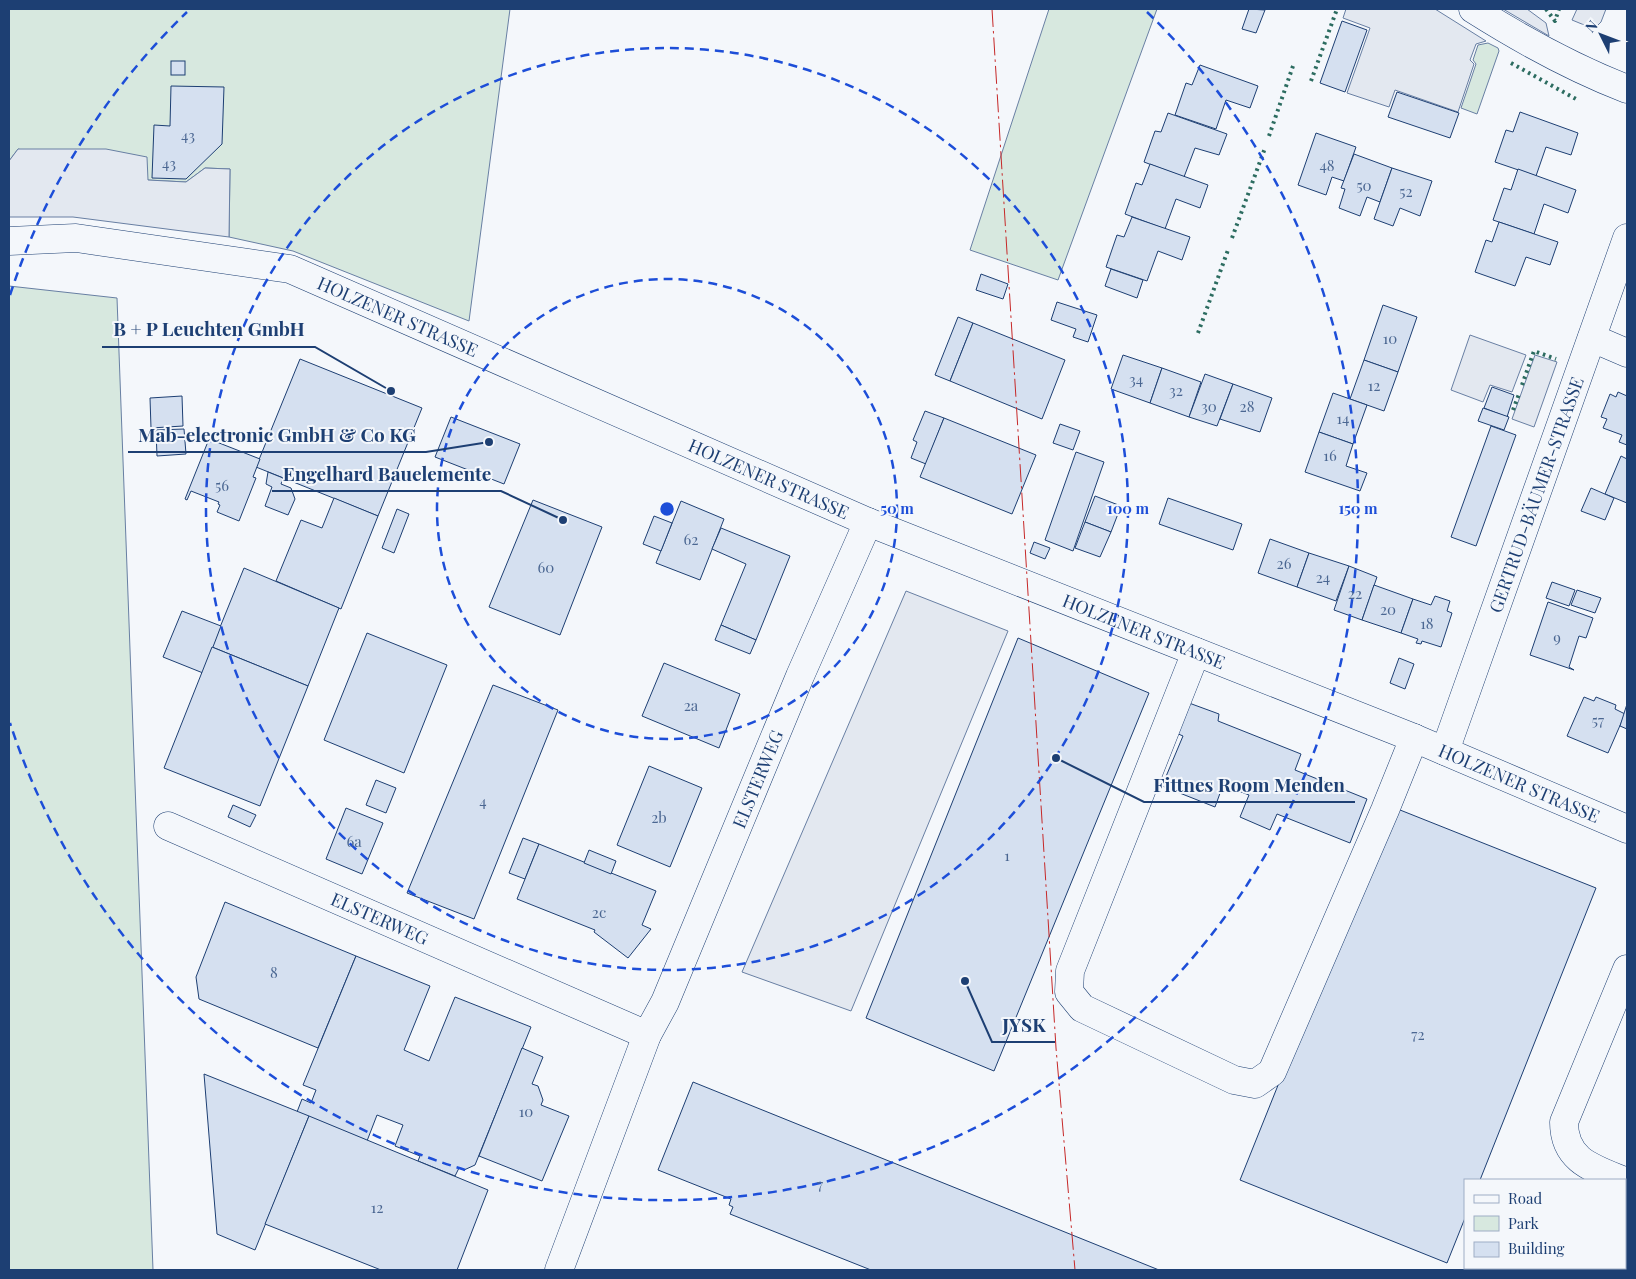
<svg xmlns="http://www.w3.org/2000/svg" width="1636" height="1279" viewBox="0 0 1636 1279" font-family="'Playfair Display',serif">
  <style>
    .green { fill: #d7e8df; stroke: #687fa3 }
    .parking { fill: #e3e8f0; stroke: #687fa3 }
    .building { fill: #d5e0f0; stroke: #1d3f73 }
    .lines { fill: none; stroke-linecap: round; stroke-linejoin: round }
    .minor-casing { stroke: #1d3f73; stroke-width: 29 }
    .minor { stroke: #f4f7fb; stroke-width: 28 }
    .hedge { stroke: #2c6c60; stroke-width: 4; stroke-dasharray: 2.5 4; stroke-linecap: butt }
    .power { stroke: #c62828; stroke-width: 1; stroke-dasharray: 18 4 2.5 4; stroke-linecap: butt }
    .ring { fill: none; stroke: #1d4ed8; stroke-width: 2.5; stroke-dasharray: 9 6 }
    .labels { text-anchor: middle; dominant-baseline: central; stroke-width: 4; stroke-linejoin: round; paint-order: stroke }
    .number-label { font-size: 15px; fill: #4b6792 }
    .street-label { font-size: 18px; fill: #1d3f73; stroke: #f4f7fb }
    .centre { fill: #1d4ed8; stroke: #f4f7fb; stroke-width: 2.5 }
    .ring-label { font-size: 15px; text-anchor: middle; font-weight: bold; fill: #1d4ed8; stroke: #f4f7fb; stroke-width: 4; stroke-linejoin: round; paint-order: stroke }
    .leader { fill: none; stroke: #1d3f73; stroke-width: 2 }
    .callout-dot { fill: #1d3f73; stroke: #f4f7fb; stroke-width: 2 }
    .callout-label { font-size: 19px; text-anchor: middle; font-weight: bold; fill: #1d3f73; stroke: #f4f7fb; stroke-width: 4; stroke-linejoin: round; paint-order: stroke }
  </style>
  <rect width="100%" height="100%" fill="#f4f7fb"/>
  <g class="green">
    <path d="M9,9H510L469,321L293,251L229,237L230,169L205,168L186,182L147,180L18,149L9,161Z"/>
    <path d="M1049,9H1157L1058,280L970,250Z"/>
    <path d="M1488,43L1498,48L1499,51L1477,114L1461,108L1476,64L1473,60L1478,45Z"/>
    <path d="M9,286L117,298L153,1270H9Z"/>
  </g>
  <g class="parking">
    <path d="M1346,9H1435L1486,41L1476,44L1470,60L1474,64L1458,112L1395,90L1389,107L1347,93L1370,28L1343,18Z"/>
    <path d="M1503,9H1527L1546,23L1549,36Z"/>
    <path d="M1577,9H1606L1601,22L1594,29L1572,20Z"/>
    <path d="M18,149H106L147,157L148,180L186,182L205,168L230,169L229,237L73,217H9V161Z"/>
    <path d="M1470,335L1526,355L1512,392L1490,385L1483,402L1451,390Z"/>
    <path d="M1535,355L1557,362L1534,427L1512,419Z"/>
    <path d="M906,591L1008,631L851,1011L742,972Z"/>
  </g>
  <g class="building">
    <path d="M1249,9L1265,10L1256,33L1242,29Z"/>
    <path d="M1342,21L1367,30L1345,92L1320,83Z"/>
    <rect x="171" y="61" width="14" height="14"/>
    <path d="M1200,65L1258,86L1250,108L1226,100L1216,129L1175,115L1186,83L1192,85Z"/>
    <path d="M171,86L224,87L222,144L186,179L152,178L154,125L170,126Z"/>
    <path d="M1397,92L1459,113L1450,138L1388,117Z"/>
    <path d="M1520,112L1578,133L1571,155L1546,147L1536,176L1495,162L1506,130L1513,132Z"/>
    <path d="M1168,113L1227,134L1219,155L1195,148L1184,177L1144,162L1155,131L1161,132Z"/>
    <path d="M1316,133L1356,147L1344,181L1332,177L1326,195L1298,185Z"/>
    <path d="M1354,154L1392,168L1380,202L1367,197L1360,216L1339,208L1345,189L1341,188Z"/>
    <path d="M1150,164L1208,185L1200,208L1176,199L1165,229L1125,214L1136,183L1142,185Z"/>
    <path d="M1392,168L1432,181L1420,216L1400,208L1393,226L1374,219Z"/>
    <path d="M1518,169L1576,190L1568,213L1544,204L1534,234L1493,220L1504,188L1511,190Z"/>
    <path d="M1132,217L1190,237L1182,260L1158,251L1147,281L1106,267L1117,235L1124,237Z"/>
    <path d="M1499,222L1558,242L1550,265L1526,257L1515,286L1475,272L1486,240L1492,242Z"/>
    <path d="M1111,269L1143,280L1137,298L1105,286Z"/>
    <path d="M981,274L1008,284L1003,299L976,290Z"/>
    <path d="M1057,302L1097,315L1088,342L1073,337L1076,329L1051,320Z"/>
    <path d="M1383,305L1417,317L1398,372L1364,360Z"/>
    <path d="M958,317L973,323L950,381L935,375Z"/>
    <path d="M973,323L1065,360L1042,419L950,381Z"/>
    <path d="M1123,355L1162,368L1150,403L1111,389Z"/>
    <path d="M300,359L422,408L378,516L256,467Z"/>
    <path d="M1364,360L1398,372L1384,411L1350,399Z"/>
    <path d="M1162,368L1201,382L1189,417L1150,403Z"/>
    <path d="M1205,374L1233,384L1217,426L1189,417Z"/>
    <path d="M1233,384L1272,398L1260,432L1220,419Z"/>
    <path d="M1492,387L1514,395L1507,417L1484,408Z"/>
    <path d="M1618,392L1627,396V445L1619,442L1622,435L1603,428L1607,419L1601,417L1610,394L1616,397Z"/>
    <path d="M1333,393L1367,405L1353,444L1319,432Z"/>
    <path d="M182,396L183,426L151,428L150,398Z"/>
    <path d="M1483,408L1509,417L1504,430L1478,421Z"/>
    <path d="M925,411L944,418L926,464L911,458L917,442L913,440Z"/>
    <path d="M451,417L520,444L504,484L435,457Z"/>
    <path d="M944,418L1036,455L1012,514L920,477Z"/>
    <path d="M1060,424L1080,431L1073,450L1053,443Z"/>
    <path d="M1491,426L1516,435L1476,546L1451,537Z"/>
    <path d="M184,429L186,454L157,456L156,430Z"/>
    <path d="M1319,432L1353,444L1346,466L1367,473L1360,491L1305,472Z"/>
    <path d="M209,439L260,459L253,477L256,478L239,521L217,512L220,505L218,504L219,502L191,491L187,500L185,499Z"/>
    <path d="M1076,452L1104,462L1073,551L1045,540Z"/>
    <path d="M1621,456L1627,459V503L1605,494Z"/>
    <path d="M268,472L283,478L281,484L291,488L295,499L288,515L265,506L272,487L266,484Z"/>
    <path d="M1591,488L1614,498L1605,520L1581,511Z"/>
    <path d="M1095,496L1121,506L1111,532L1085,522Z"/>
    <path d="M334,498L378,516L341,609L276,581L301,520L322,528Z"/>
    <path d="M1168,498L1242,524L1233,550L1159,524Z"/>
    <path d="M533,500L602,527L560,635L489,607Z"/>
    <path d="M681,501L724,519L700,580L656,563Z"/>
    <path d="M397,509L409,514L394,553L382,548Z"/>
    <path d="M654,516L672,523L661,551L643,544Z"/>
    <path d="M1085,522L1111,532L1100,557L1075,548Z"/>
    <path d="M721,528L790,556L756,640L721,625L746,564L712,549Z"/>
    <path d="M1270,539L1309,553L1297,587L1258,573Z"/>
    <path d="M1034,542L1050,548L1045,559L1030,553Z"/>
    <path d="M1309,553L1349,566L1336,601L1297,587Z"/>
    <path d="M1349,566L1377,577L1362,620L1334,610Z"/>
    <path d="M244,568L339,608L308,686L212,647Z"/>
    <path d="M1552,582L1575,590L1569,606L1546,598Z"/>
    <path d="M1374,585L1413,599L1401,633L1362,620Z"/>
    <path d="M1577,590L1601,598L1595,613L1571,605Z"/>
    <path d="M1435,596L1450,601L1447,611L1452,613L1441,647L1422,641L1421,644L1416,643L1418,639L1401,633L1413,599L1431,605Z"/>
    <path d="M1548,602L1593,618L1586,638L1579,636L1569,667L1574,670L1530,655Z"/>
    <path d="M182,611L221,626L203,673L163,657Z"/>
    <path d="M721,625L756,640L750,654L715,640Z"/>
    <path d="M367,633L447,665L404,773L324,740Z"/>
    <path d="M1018,638L1149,693L994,1071L866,1018Z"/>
    <path d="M212,647L308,686L260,806L164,768Z"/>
    <path d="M1399,658L1414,664L1405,689L1390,683Z"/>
    <path d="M664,663L740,694L719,748L642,716Z"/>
    <path d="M493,685L558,710L474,919L407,893Z"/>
    <path d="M1584,697L1594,701L1596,697L1616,705L1615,709L1625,714L1608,753L1567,736Z"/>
    <path d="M1189,703L1219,714L1218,721L1301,754L1295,770L1367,799L1350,843L1277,814L1270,830L1240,817L1249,795L1223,785L1215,807L1162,786L1183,736L1176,733Z"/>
    <path d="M1627,704V729L1620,726Z"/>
    <path d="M649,766L702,788L670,867L617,845Z"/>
    <path d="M376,780L396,788L386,813L366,805Z"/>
    <path d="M233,805L256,815L250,827L228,817Z"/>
    <path d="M1390,806L1596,888L1480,1180H1465V1218L1447,1263L1240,1180Z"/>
    <path d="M346,808L383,823L362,874L326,859Z"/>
    <path d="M523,838L539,844L525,879L509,873Z"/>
    <path d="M539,844L656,891L642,925L651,929L628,958L594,932L595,930L517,899Z"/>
    <path d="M589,850L616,861L611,874L584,863Z"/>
    <path d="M225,902L356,956L318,1048L199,999L196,977Z"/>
    <path d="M356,956L430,986L404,1050L429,1061L455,997L531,1027L475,1165L464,1170L459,1168L455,1176L418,1161L420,1156L395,1146L403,1125L377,1115L367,1141L297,1112L302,1099L311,1103L316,1090L303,1085Z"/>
    <path d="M522,1048L543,1057L532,1084L538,1086L543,1100L541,1105L569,1116L542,1181L479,1156Z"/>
    <path d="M204,1074L309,1116L255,1250L217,1234Z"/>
    <path d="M693,1082L1159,1270H871L730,1214L733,1207L729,1205L731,1199L658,1170Z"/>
    <path d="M309,1116L488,1190L457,1270H381L265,1224Z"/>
    <path d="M1625,1221L1627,1223V1270H1489L1490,1268H1625Z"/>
  </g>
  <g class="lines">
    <g class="minor-casing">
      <g id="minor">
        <path d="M1473,9C1522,40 1573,68 1627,89"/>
        <path id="s1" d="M9,241L76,238L290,269L868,522L1414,738L1627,829"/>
        <path d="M1592,338L1627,353"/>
        <path d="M1196,652L1070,971L1069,992L1082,1008L1234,1080L1255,1084L1272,1072L1385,810L1414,738"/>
        <path id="s2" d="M1445,751L1627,238"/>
        <path id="s3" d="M168,826L647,1035"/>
        <path d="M1622,1180C1592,1168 1564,1160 1564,1122L1627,969"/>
        <path id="s4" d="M559,1270L647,1035L665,1002L800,676L868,522"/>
      </g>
    </g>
    <use href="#minor" class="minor"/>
    <g class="hedge">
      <path d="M1546,9L1555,21L1559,9"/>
      <path d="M1511,63L1576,99"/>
      <path d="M1311,81L1337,9"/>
      <path d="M1269,136L1293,66"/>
      <path d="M1232,238L1265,148"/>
      <path d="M1198,333L1228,250"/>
      <path d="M1522,385L1534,351L1556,359"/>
      <path d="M1513,410L1519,394"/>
    </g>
    <path class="power" d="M992,9L1056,1048L1075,1270"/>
  </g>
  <g class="ring">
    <circle cx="667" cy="509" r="230"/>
    <circle cx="667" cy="509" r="461"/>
    <path d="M10 295A691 691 0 0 1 187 12M1147 12A691 691 0 1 1 10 723"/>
  </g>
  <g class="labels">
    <g class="number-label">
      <text x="188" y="135">43</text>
      <text x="169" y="163">43</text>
      <text x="1327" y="165">48</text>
      <text x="1364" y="185">50</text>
      <text x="1406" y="191">52</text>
      <text x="1390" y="338">10</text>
      <text x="1136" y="379">34</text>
      <text x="1374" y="385">12</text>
      <text x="1176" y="390">32</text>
      <text x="1209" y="406">30</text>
      <text x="1247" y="406">28</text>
      <text x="1343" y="418">14</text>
      <text x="1330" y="455">16</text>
      <text x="222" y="485">56</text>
      <text x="691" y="539">62</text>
      <text x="1284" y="563">26</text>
      <text x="546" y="567">60</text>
      <text x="1323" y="577">24</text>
      <text x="1355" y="593">22</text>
      <text x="1388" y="609">20</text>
      <text x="1427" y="623">18</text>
      <text x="1557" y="637">9</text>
      <text x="691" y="705">2a</text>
      <text x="1598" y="720">57</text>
      <text x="483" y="801">4</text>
      <text x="659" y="817">2b</text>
      <text x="354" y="841">6a</text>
      <text x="1007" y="855">1</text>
      <text x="599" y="912">2c</text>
      <text x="274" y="972">8</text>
      <text x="1418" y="1034">72</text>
      <text x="526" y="1111">10</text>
      <text x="820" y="1184">7</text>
      <text x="377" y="1207">12</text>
    </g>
    <g class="street-label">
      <text stroke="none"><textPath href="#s1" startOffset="401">HOLZENER STRASSE</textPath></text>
      <text stroke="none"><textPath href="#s1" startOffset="806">HOLZENER STRASSE</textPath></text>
      <text stroke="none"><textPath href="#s2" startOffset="272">GERTRUD-BÄUMER-STRASSE</textPath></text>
      <text stroke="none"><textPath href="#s1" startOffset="1211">HOLZENER STRASSE</textPath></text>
      <text stroke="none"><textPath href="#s4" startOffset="530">ELSTERWEG</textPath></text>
      <text stroke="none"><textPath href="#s1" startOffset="1616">HOLZENER STRASSE</textPath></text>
      <text stroke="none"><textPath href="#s3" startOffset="231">ELSTERWEG</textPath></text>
    </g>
  </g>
  <circle cx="667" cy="509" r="8" class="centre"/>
  <g class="ring-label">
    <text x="897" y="514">50 m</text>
    <text x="1128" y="514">100 m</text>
    <text x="1358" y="514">150 m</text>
  </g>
  <path class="leader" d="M391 391L315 347H102M489 442L426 452H128M563 520L501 491H272M1056 758L1144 802H1355M965 981L992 1042H1055"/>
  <g class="callout-dot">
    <circle cx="391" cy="391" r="5"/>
    <circle cx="489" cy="442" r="5"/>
    <circle cx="563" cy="520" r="5"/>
    <circle cx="1056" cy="758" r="5"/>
    <circle cx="965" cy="981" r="5"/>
  </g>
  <g class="callout-label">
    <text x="209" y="336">B + P Leuchten GmbH</text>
    <text x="277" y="442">Mab-electronic GmbH &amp; Co KG</text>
    <text x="387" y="481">Engelhard Bauelemente</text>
    <text x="1249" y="792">Fittnes Room Menden</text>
    <text x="1024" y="1032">JYSK</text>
  </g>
  <rect width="1636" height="1279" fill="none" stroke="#1d3f73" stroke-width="20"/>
  <rect x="1464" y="1179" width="162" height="90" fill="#f4f7fb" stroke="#9eadc5"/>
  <rect x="1474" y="1195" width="25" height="8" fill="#f4f7fb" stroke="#9eadc5"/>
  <text x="1508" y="1204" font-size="15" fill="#1d3f73">Road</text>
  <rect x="1474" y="1216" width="25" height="15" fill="#d7e8df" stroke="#9eadc5"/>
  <text x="1508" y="1229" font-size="15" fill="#1d3f73">Park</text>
  <rect x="1474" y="1242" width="25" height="15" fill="#d5e0f0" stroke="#9eadc5"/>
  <text x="1508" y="1254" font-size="15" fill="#1d3f73">Building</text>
  <g transform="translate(1601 35) rotate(312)" stroke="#f4f7fb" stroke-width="4" paint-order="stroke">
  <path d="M0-4L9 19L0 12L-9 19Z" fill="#1d3f73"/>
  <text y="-8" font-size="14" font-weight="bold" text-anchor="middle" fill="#1d3f73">N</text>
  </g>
</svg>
